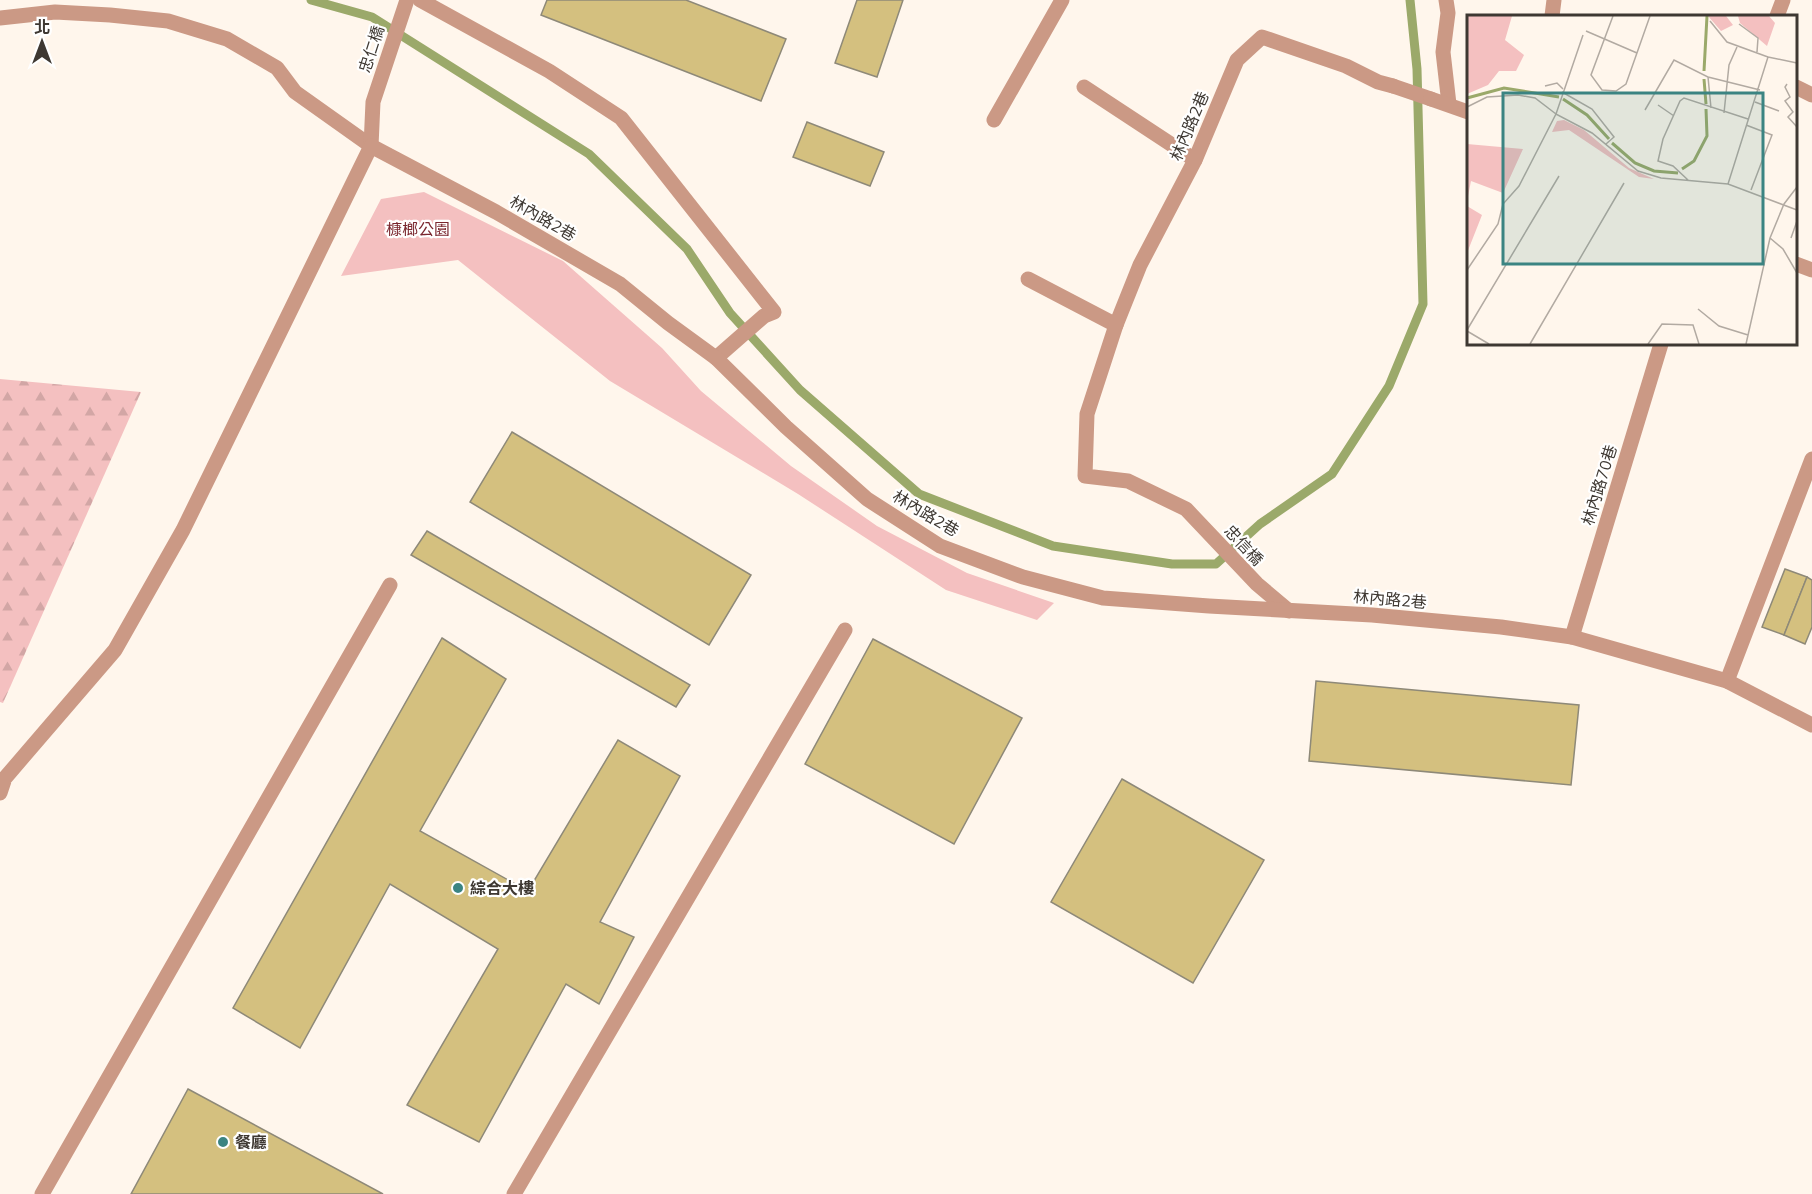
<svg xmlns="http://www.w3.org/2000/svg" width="1812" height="1194" viewBox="0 0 1812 1194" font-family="Mulish,'Noto Sans TC',sans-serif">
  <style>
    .forest { fill: url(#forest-firs) }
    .park { fill: #f4c0c0 }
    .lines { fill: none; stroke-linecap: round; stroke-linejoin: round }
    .stream { stroke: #9ba96a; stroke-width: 9 }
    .building { fill: #d4c07f; stroke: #8e8978; stroke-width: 1.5 }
    .lane { stroke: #cb9985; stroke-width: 15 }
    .street { stroke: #cb9985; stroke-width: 15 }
    .poi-dot { fill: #3b8482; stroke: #fff; stroke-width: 2 }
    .labels { text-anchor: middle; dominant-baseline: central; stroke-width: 4.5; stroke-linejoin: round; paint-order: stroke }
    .street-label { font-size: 16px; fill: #3e3832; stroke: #fff }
    .park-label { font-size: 16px; fill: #7a262e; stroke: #fff }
    .poi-label { font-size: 16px; font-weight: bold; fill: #3e3832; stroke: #fff; text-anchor: start }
    .inset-river { fill: none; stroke: #9ba96a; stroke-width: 3 }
    .inset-road { fill: none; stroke: #b2aaa2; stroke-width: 1.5 }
    .view { fill: #3b8482; fill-opacity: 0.15; stroke: #3b8482; stroke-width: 3 }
    .inset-edge { fill: none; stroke: #3e3832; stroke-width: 3 }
  </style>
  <defs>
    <pattern id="forest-firs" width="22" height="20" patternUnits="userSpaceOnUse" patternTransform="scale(1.5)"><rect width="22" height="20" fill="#f4c0c0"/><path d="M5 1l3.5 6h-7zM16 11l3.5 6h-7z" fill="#d2a6a5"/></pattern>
  </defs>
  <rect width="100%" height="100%" fill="#fff6ec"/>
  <path class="forest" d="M0,379L141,392L3,703L0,702Z"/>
  <path class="park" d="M424,192L563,261L662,348L701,391L791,466L877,526L967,573L1054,603L1037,620L946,590L798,494L610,381L458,260L341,276L381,199Z"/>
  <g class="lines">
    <path class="stream" d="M311,0L372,17L589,154L687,249L730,313L800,390L919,494L1053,546L1172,564H1216L1260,524L1332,474L1389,386L1423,304L1417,69L1410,0"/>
  </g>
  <g class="building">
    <path d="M547,0H686L786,39L761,101L541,15Z"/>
    <path d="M857,0H903L877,77L835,63Z"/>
    <path d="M807,122L884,152L870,186L793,157Z"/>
    <path d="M512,432L751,575L709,645L470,502Z"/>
    <path d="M427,531L690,685L676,707L411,555Z"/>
    <path d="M1785,569L1807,577L1784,635L1762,627Z"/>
    <path d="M1807,577L1812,580V627L1805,644L1784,635Z"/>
    <path d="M442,638L506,679L420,831L528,891L618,740L680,776L600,922L634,937L599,1004L566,984L479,1142L407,1105L498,949L390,884L300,1048L233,1008Z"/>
    <path d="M873,639L1022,718L954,844L805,764Z"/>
    <path d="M1316,681L1579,705L1571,785L1309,761Z"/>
    <path d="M1122,779L1264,860L1193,983L1051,902Z"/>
    <path d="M188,1089L383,1194H131Z"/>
  </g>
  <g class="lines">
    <g class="lane">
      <path d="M1446,0L1448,13L1443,52L1449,104"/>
      <path d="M1552,16L1554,0"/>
      <path d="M1393,86L1431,99"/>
      <path d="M1084,87L1195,160"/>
      <path d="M1796,87L1812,95"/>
      <path d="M994,120L1062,0"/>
      <path d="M1796,264L1812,270"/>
      <path d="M1028,279L1116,325"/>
      <path d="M1727,681L1812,459"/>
      <path d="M42,1194L390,585"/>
      <path d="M514,1194L845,630"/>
    </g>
    <g class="street">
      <path d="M420,0L549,71L621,118L774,312L764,316L716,358"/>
      <path d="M1777,16L1783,0"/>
      <path d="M0,18L55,12L110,15L168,21L227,39L277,68L295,92L371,146"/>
      <path d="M1431,99L1468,112"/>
      <path d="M371,146L373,102L407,0"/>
      <path d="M1289,611L1257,584L1186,509L1128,481L1085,476L1087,414L1116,325L1140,265L1195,160L1237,60L1262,37L1346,66L1378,82L1393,86"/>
      <path d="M1572,637L1661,344"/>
      <path d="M0,793L5,778L115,650L183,530L371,146L496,212L620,284L668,323L716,358L786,427L867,499L940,546L1023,577L1103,598L1209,606L1372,615L1501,627L1572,637L1727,681L1812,725"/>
    </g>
  </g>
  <g class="poi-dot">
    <circle cx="458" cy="888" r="6"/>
    <circle cx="223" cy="1142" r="6"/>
  </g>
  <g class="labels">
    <g class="street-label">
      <text transform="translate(371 49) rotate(-72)">忠仁橋</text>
      <text transform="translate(1189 126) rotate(-67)">林內路2巷</text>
      <text transform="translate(543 218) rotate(30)">林內路2巷</text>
      <text transform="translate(1599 485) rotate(-73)">林內路70巷</text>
      <text transform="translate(926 513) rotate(31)">林內路2巷</text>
      <text transform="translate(1244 545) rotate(47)">忠信橋</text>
      <text transform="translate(1390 599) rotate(5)">林內路2巷</text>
    </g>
    <g class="park-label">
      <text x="418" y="229">槺榔公園</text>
    </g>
    <g class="poi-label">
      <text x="470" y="888">綜合大樓</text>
      <text x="235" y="1142">餐廳</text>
    </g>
  </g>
  <g transform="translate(1467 15)">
    <rect width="330" height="330" fill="#fff6ec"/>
    <path d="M0,1H45L38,25L57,40L49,56H32L21,70L0,79ZM241,1H259L266,10L254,16ZM271,1H302L308,8L300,31L273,8ZM0,129L56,134L36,178L4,166L0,186ZM0,191L15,200L0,238Z" fill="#f4c0c0"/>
    <path d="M97,105L117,115L162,153L187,164L172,162L102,115L85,117L90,106Z" fill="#f4c0c0"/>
    <path class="inset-river" d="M237,56L240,1M237,64L239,89M0,83L37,73L92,82M96,84L120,100L142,124M145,128L168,148L187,156L211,158M215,154L227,146L240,121L239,94"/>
    <path class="inset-road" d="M146,1L124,60L135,75L149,76L159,69L183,1M243,6L260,27L301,42L261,169M272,9L291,23L290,37M119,16L170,38M301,42L330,48M241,62L293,75M320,69L318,72L323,82L318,86L326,97L321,102L330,112M78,71L90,68L96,74M95,77L125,94L147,122L139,129M288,87L312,96M191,90L207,101M0,92L20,82L51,80L68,83L89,99M178,95L207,45L241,62L244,93M257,98L262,50L270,32M89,99L116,20M279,110L305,120L284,175M221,165L206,151L191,146L196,124L213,86L217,83L281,104M303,223L316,234L330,258M324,223L330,206M0,255L31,209L36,189L52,171L89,99L125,118L171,156L194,163L261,169L330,195M231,294L252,311L281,320M0,315L92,161M0,316L22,329M63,329L157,168M181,329L195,309L226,310L232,329M279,329L303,223L317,189L330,172"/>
    <path class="view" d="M36,78H296V249H36Z"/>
    <rect width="330" height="330" class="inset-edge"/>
  </g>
  <g transform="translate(42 42)" stroke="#ffffff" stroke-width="4.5" paint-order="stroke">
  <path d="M0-4.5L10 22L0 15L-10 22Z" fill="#3e3832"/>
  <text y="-9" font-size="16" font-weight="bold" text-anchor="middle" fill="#3e3832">北</text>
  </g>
</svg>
